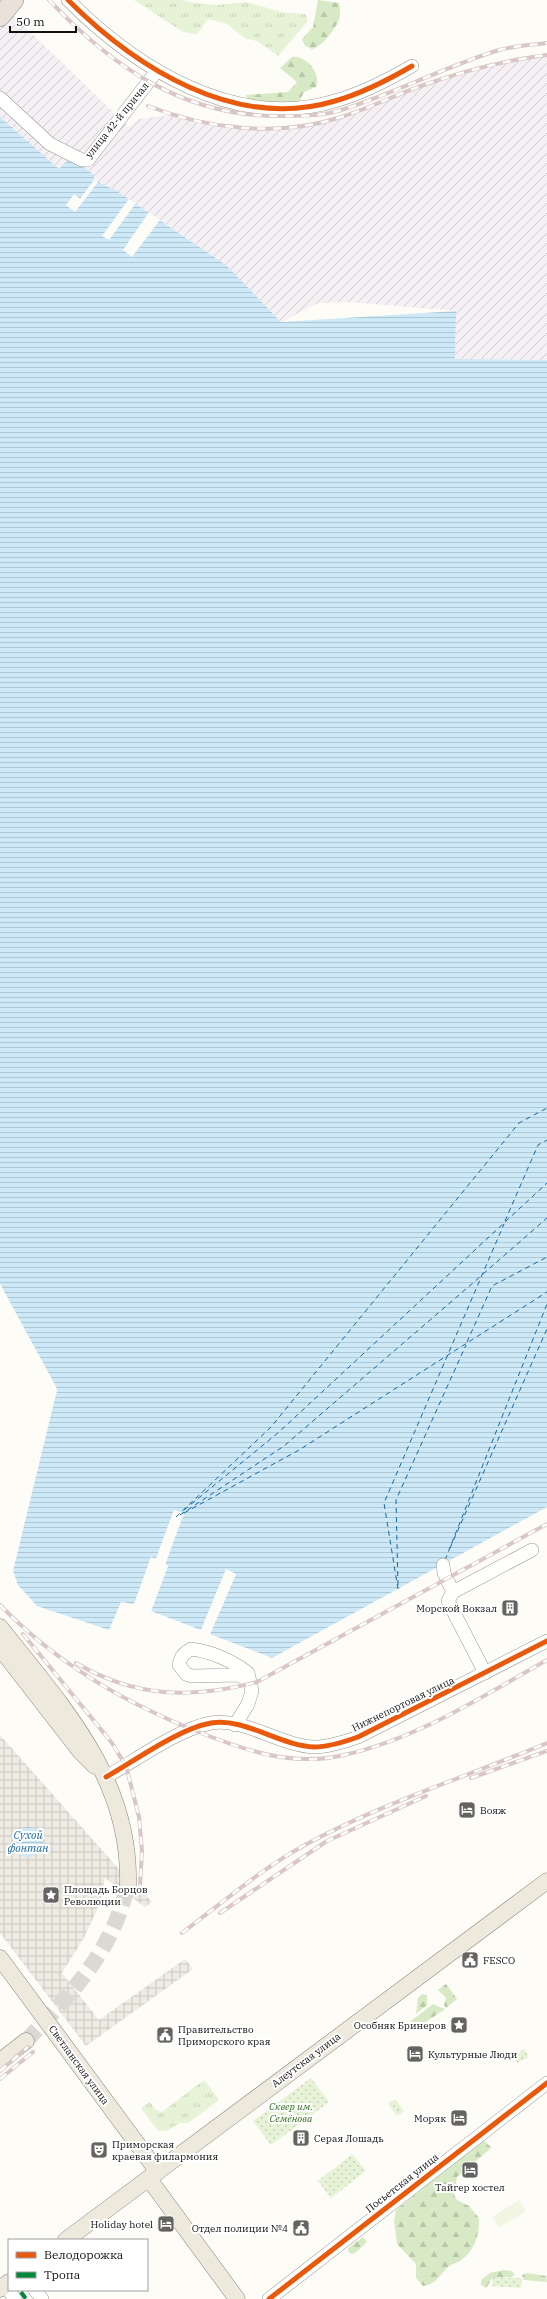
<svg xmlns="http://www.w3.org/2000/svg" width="547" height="2299" viewBox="0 0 547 2299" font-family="'IBM Plex Serif',serif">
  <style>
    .industrial { fill: url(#industrial-furrows) }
    .grass { fill: url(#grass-tufts) }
    .forest { fill: url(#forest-firs) }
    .park { fill: url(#park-dots) }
    .pitch { fill: #f0f6e1 }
    .plaza { fill: url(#plaza-grid) }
    .water { fill: url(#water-rules) }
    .pier { fill: #fdfcf7 }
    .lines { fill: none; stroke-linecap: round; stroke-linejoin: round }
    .ferry { stroke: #1768a6; stroke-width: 1; stroke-dasharray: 5 4; stroke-linecap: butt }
    .major-tunnel { stroke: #dad9d4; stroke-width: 16; stroke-dasharray: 16 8; stroke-linecap: butt }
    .minor-casing { stroke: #979795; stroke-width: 14 }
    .major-casing { stroke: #858482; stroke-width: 17 }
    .highway-casing { stroke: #858482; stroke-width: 20 }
    .minor { stroke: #fffffe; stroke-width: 13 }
    .major { stroke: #ede9dc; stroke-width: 16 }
    .highway { stroke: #eae1d8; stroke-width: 19 }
    .rail-casing { stroke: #d9c6c7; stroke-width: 4 }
    .rail { stroke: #fff; stroke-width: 2.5; stroke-dasharray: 8; stroke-linecap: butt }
    .quiet { stroke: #00873e; stroke-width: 4; stroke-dasharray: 8 4; stroke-linecap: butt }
    .cycleway-casing { stroke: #fff; stroke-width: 8 }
    .cycleway { stroke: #e8590c; stroke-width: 5 }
    .labels { text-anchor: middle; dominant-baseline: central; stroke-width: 4; stroke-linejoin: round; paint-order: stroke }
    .street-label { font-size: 10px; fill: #111; stroke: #fff }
    .poi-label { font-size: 10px; fill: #111; stroke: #fff; text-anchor: start }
    .park-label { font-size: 10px; font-style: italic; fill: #2f6b1f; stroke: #fff }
    .water-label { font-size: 11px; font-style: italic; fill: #1768a6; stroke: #fff }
  </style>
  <defs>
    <pattern id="industrial-furrows" width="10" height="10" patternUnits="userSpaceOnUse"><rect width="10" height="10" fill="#f5f0f3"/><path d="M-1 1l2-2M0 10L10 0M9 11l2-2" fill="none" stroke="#d1cdcf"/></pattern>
    <pattern id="grass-tufts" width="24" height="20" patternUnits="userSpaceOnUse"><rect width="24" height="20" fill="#e7f3d7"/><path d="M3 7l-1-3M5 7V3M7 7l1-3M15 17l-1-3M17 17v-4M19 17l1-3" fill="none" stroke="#c5cfb8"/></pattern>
    <pattern id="forest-firs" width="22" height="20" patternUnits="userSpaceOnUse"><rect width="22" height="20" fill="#d8eac5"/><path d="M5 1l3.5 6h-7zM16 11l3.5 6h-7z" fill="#b8c8a8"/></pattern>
    <pattern id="park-dots" width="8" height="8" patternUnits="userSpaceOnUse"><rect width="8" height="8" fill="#e7f3d7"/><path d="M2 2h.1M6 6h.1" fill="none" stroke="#c5cfb8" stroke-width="1.8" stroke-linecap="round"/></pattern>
    <pattern id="plaza-grid" width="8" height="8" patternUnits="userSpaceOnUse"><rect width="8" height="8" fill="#edebe2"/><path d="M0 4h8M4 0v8" fill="none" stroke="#cac8c1"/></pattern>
    <pattern id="water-rules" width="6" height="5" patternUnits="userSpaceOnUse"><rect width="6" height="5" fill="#cde8f7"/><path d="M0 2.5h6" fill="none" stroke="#afc6d3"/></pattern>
  </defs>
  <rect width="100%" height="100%" fill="#fdfcf7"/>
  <path class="industrial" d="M0,3L129,127L138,119L170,115L220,127L283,128L308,124L338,119L419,87L521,58L547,55V360L455,359L456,311L349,302L318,303L281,322L226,266L117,191L98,182L70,158L59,169L0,117Z"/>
  <g class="grass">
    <path d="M134,0H181L195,3L218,5L247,2L281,12L305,14L307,17V22L278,56L257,41L246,39L227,24L208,19L198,33L195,34L183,32Z"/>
    <path d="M204,2080L219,2100L188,2123H180L166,2131H158L141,2108L150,2102L156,2110L162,2112Z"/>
  </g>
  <g class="forest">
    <path d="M318,0L339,3C340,9 341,14 339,20C335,29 322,47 312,49L305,46L302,39L313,27Z"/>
    <path d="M292,57C306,55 322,74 316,87L304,92L299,102L274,104L247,99L246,95L288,92L297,82L280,68Z"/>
    <path d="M446,1984L457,1999L446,2008L444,2005L446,1998L438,1990Z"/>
    <path d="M422,1994L427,1995V2005L416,2014L418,1998Z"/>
    <path d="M433,2004L445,2009L423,2024L402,2028Z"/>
    <path d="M483,2140L491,2147L490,2149L457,2177L454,2195L457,2200L469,2206L479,2218C480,2234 474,2252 460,2261C456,2264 450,2264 447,2268C439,2276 435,2285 423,2286L416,2278V2264L397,2244L394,2221L396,2210Z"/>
    <path d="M363,2237L367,2242L354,2254L349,2253L348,2248Z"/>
    <path d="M504,2270L511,2271L515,2274L512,2277H493L486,2288L481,2285V2280L490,2273Z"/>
    <path d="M527,2273L546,2276L547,2282L524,2280L522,2275Z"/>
  </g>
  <g class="park">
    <path d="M524,2049L529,2057L517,2063L513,2057Z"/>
    <path d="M311,2078L329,2102L271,2145L253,2121Z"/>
    <path d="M395,2099L404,2111L397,2116L388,2104Z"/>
    <path d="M352,2154L366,2171L331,2198L318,2181Z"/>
    <path d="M493,2277L522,2278L521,2288L492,2286Z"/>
  </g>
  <path class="pitch" d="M519,2200L526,2211L499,2228L492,2217Z"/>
  <path class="plaza" d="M0,1735L125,1876L127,1875L152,1902L145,1907L105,1878L100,1903L85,1936L62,1973L99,2020L185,1959L193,1969L86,2046L0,1933Z"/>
  <g class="water">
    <path d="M0,117L59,169L70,157L94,175V180L117,191L227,266L281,322L456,311L455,359L547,360V1507L272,1658L210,1634L236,1574L226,1570L201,1630L151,1611L168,1566L165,1565L183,1513L174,1510L156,1559L151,1558L134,1604L121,1602L109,1630L37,1606L18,1585L13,1571L57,1390L0,1284Z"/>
    <circle cx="28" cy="1842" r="15"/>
  </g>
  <g class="pier">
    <path d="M94,180L98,182L75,212L66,205L74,194L80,199Z"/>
    <path d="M129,199L136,203L109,240L102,236Z"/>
    <path d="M149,212L160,220L132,257L123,250Z"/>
    <path d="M0,1284L54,1383L57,1390L54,1402L55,1390L52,1384L0,1289Z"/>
    <path d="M174,1510L184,1514L165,1564L168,1566L151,1611L150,1610L166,1567L163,1564L181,1514L175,1513L158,1560H153L136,1605L134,1604L151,1557L156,1559Z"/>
    <path d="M226,1569L236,1574L210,1634L208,1633L233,1575L227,1572L203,1631L201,1630Z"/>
  </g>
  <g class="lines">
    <g class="ferry">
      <path d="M505,1221L538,1145L547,1140"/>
      <path d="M483,1274L547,1218"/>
      <path d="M467,1342L492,1286L547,1257"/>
      <path d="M184,1510L279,1432L547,1183"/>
      <path d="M184,1513L299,1450L547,1292"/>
      <path d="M180,1515L284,1446L481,1276"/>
      <path d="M176,1517L271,1427L519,1123L547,1108"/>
      <path d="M450,1548L547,1329"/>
      <path d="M445,1560L547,1304"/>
      <path d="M398,1585L396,1500L466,1345"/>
      <path d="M398,1589L384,1503L504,1224"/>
    </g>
    <path class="major-tunnel" d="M26,2041C58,2007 95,1970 114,1926C120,1913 124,1899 128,1885"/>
    <g class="minor-casing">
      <g id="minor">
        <path d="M68,0C136,68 235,131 335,101C363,93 388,80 412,66"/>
        <path d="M0,98L50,144L82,160H88L156,72"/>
        <path d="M443,1565L444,1573L453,1592"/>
        <path d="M485,1673L448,1601L453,1592L532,1550"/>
        <path d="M235,1725L248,1704L252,1691L248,1673C233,1661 210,1651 191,1649C183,1654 181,1656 179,1665L186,1674L192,1676L240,1675L249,1682"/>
        <path d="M106,1777C136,1760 178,1729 211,1723C243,1717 281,1746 314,1747C329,1747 344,1742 358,1737L547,1641"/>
        <path d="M5,2285L15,2299"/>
        <path d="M35,2290L42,2299"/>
        <path d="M269,2299L547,2083"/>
      </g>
    </g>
    <g class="major-casing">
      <g id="major">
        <path d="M0,1627C62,1706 131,1778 128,1885"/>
        <path d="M0,1648L80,1751L95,1766"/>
        <path d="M0,1958L158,2172"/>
        <path d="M0,2061L26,2041"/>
        <path d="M149,2179L237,2299"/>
        <path d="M66,2240L547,1881"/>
        <path d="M0,2289L9,2282"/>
      </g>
    </g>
    <g class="highway-casing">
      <path id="highway" d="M0,17L14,0"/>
    </g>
    <use href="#minor" class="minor"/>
    <use href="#major" class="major"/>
    <use href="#highway" class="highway"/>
    <g class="rail-casing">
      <g id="rail">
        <path d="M49,0C113,68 185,117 281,116C300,116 320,116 338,111C392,95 446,66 499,50C514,46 532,45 547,43"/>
        <path d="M148,106C207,129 277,137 338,118C365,110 391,97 418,87C457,73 506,60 547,55"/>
        <path d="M0,1605C57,1664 125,1703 201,1733C247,1751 294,1767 344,1755C417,1739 483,1696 547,1660"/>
        <path d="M23,1634L112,1743L126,1766L139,1817L142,1851L140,1886"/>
        <path d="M76,1663C135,1698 193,1699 257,1682L547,1524"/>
        <path d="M471,1778L547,1751"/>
        <path d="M220,1913L327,1841L426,1796"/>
        <path d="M182,1933C222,1903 261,1869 305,1845C382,1803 466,1777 547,1743"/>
        <path d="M0,2071L28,2047"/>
        <path d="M0,2079L33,2052"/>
      </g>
    </g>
    <use href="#rail" class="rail"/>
    <path class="quiet" d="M21,2292L26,2299"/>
    <g class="cycleway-casing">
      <g id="cycleway">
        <path d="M68,0C136,68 235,131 335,101C363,93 388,80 412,66"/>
        <path d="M106,1777C136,1760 178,1729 211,1723C243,1717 281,1746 314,1747C329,1747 344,1742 358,1737L547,1641"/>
        <path d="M269,2299L547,2083"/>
      </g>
    </g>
    <use href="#cycleway" class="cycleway"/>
  </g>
  <defs>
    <g id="building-square" transform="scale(0.9)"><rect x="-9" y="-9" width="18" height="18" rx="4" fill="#646362" stroke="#fff"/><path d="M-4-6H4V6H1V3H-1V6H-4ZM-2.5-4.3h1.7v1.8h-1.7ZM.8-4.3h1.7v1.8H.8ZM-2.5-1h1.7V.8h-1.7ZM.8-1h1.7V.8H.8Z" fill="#fff"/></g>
    <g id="hotel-square" transform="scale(0.9)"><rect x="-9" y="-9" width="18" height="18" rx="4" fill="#646362" stroke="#fff"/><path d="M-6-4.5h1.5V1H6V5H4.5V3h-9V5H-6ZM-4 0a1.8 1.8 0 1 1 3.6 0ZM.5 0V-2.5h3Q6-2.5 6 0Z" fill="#fff"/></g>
    <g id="sight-square" transform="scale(0.9)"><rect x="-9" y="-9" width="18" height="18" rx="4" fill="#646362" stroke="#fff"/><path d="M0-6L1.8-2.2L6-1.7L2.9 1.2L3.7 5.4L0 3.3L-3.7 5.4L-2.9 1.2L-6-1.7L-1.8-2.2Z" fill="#fff"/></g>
    <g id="civic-square" transform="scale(0.9)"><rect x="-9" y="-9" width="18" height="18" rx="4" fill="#646362" stroke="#fff"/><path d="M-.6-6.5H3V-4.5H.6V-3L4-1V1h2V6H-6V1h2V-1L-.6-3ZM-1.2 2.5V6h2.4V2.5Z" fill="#fff"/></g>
    <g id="theatre-square" transform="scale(0.9)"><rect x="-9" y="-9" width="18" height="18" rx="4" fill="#646362" stroke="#fff"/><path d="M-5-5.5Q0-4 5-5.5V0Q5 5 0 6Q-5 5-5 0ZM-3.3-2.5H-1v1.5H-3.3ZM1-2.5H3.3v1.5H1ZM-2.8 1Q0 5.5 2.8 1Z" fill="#fff"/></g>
  </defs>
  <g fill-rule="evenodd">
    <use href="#building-square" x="510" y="1608"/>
    <use href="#hotel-square" x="467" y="1810"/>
    <use href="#sight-square" x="51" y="1895"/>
    <use href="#civic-square" x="470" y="1960"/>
    <use href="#sight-square" x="459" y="2025"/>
    <use href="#civic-square" x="165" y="2035"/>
    <use href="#hotel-square" x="415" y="2054"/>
    <use href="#hotel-square" x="459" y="2118"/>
    <use href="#building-square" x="301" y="2138"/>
    <use href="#theatre-square" x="99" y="2150"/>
    <use href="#hotel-square" x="470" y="2170"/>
    <use href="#hotel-square" x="166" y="2224"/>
    <use href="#civic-square" x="301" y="2228"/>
  </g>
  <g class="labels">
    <g class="street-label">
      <text transform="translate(117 120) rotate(-51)">улица 42-й причал</text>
      <text transform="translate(403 1704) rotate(-26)">Нижнепортовая улица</text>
      <text transform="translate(306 2060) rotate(-37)">Алеутская улица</text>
      <text transform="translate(79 2065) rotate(54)">Светланская улица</text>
      <text transform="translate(402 2183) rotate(-38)">Посьетская улица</text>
    </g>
    <g class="poi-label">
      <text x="497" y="1608" text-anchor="end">Морской Вокзал</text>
      <text x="480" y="1810">Вояж</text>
      <text x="64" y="1889">Площадь Борцов<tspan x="64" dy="12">Революции</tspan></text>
      <text x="483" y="1960">FESCO</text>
      <text x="446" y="2025" text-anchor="end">Особняк Бринеров</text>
      <text x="178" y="2029">Правительство<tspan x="178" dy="12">Приморского края</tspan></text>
      <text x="428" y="2054">Культурные Люди</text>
      <text x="446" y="2118" text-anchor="end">Моряк</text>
      <text x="314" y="2138">Серая Лошадь</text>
      <text x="112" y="2144">Приморская<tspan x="112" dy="12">краевая филармония</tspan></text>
      <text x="470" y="2187" text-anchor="middle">Тайгер хостел</text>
      <text x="153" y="2224" text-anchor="end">Holiday hotel</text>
      <text x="288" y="2228" text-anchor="end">Отдел полиции №4</text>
    </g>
    <g class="park-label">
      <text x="291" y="2106">Сквер им.<tspan x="291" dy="12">Семёнова</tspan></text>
    </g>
    <g class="water-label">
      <text x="28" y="1835">Сухой<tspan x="28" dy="13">фонтан</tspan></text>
    </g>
  </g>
  <rect x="8" y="2239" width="140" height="52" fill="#ffffff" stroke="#a0a0a0"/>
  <rect x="16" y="2252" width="20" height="6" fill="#e8590c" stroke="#a0a0a0"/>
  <text x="44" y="2259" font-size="12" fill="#111111">Велодорожка</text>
  <rect x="16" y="2272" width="20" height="6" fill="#00873e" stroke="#a0a0a0"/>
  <text x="44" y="2279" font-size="12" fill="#111111">Тропа</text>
  <path d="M10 26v6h66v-6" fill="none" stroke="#111111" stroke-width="2"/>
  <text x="16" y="26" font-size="12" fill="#111111" stroke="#ffffff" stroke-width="3" paint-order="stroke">50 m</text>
</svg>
